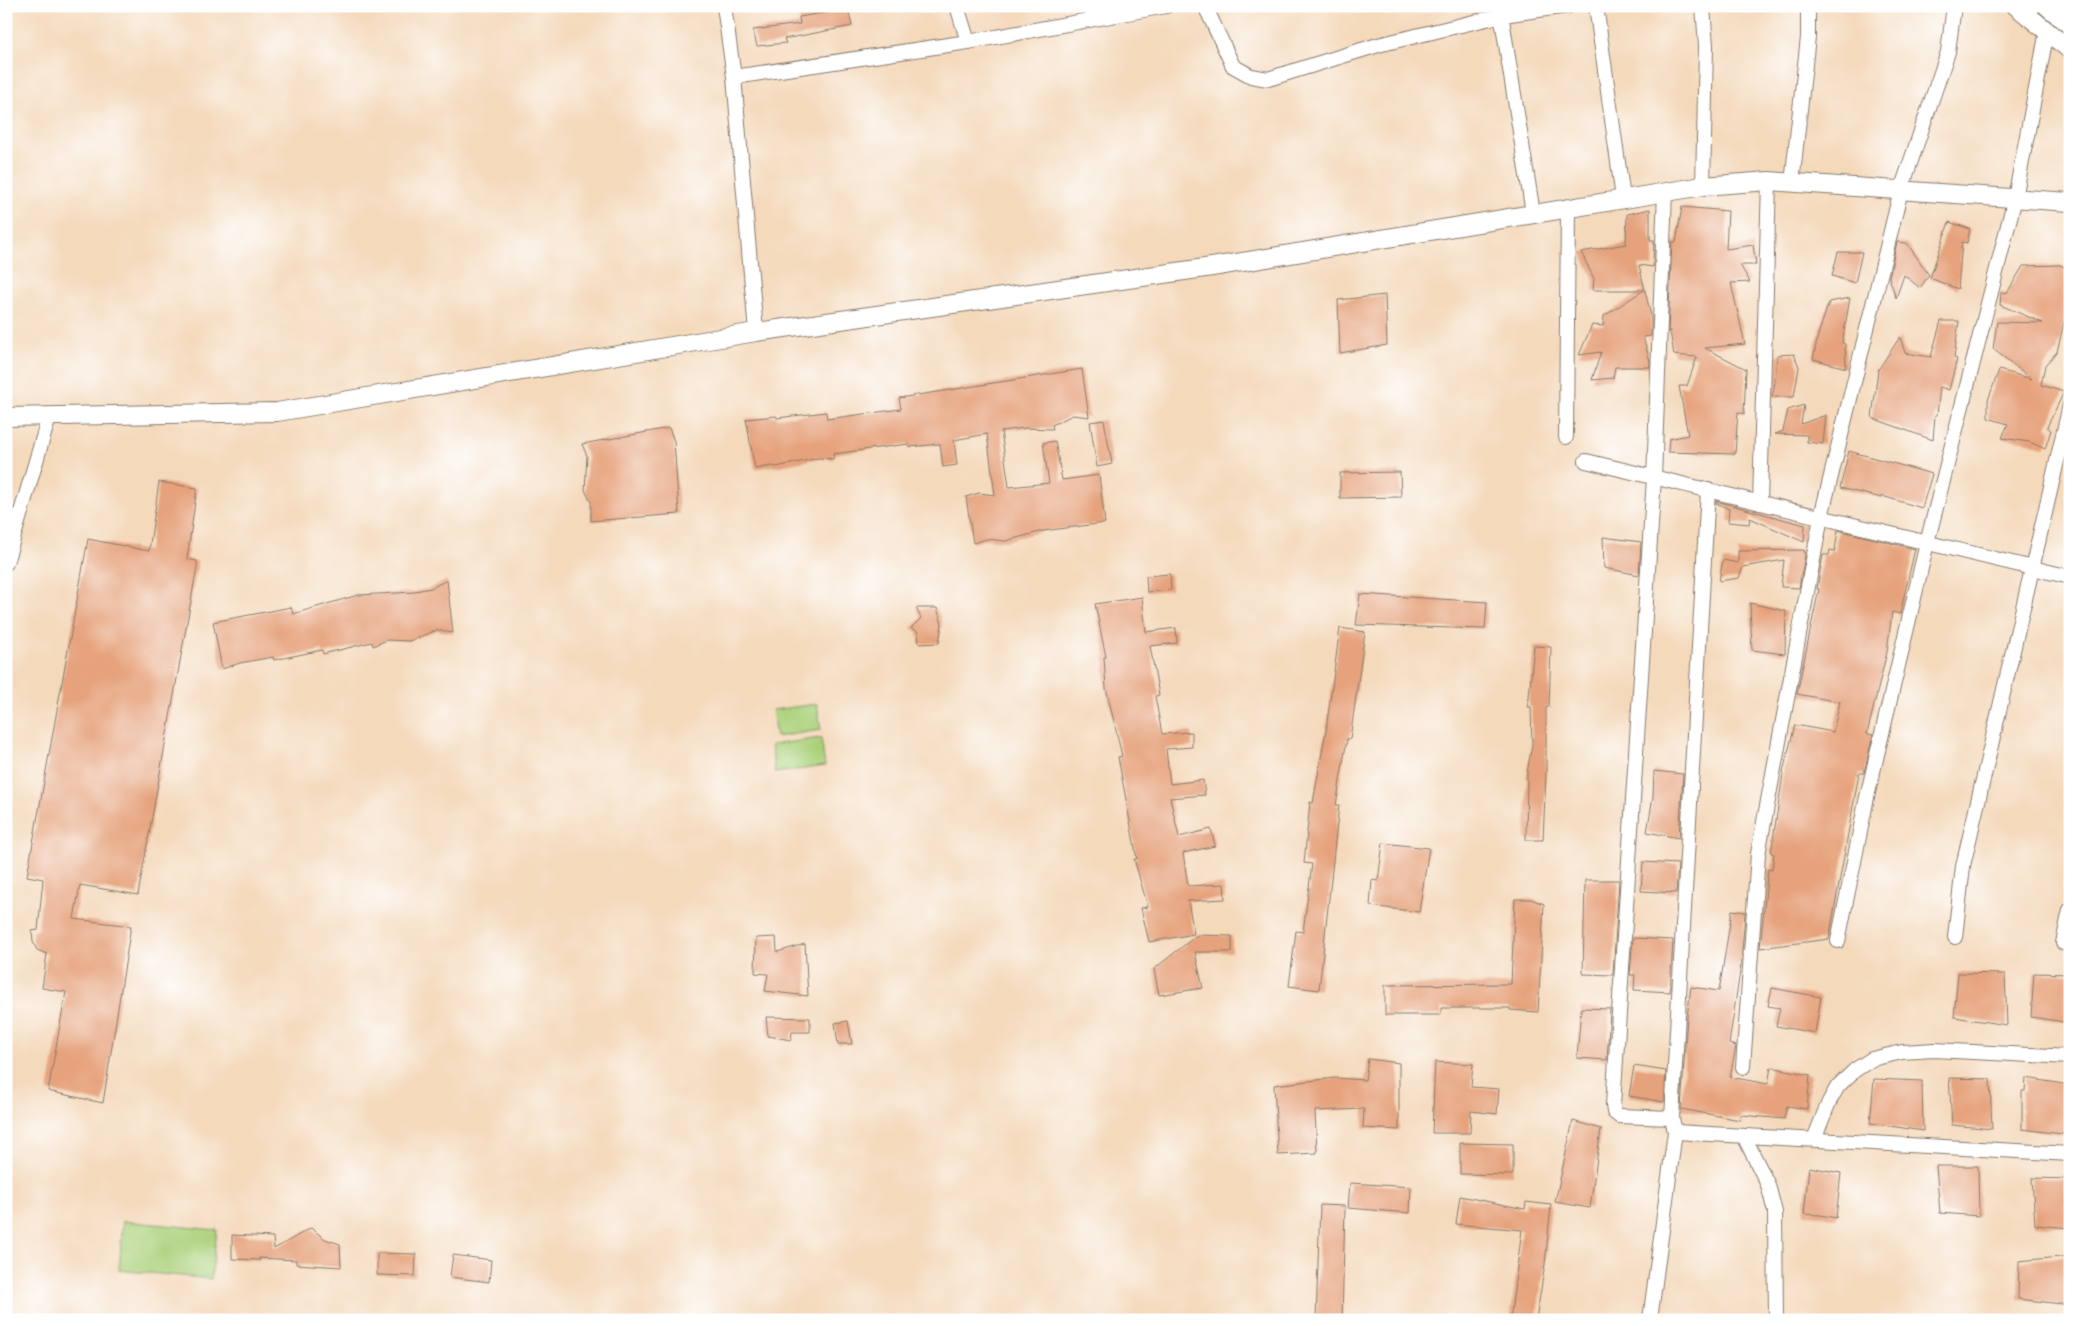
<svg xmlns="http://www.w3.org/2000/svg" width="2076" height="1326" viewBox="0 0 2076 1326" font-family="Mali,sans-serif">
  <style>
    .green { fill: #aad079; stroke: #63764a }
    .building { fill: #e6a27c }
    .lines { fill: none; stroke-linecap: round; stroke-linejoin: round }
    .minor-casing { stroke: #887a6c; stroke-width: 16 }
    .tertiary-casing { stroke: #887a6c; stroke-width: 20 }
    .minor { stroke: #fff; stroke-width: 14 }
    .tertiary { stroke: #fff; stroke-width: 18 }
  </style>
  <rect width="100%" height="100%" fill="#fff"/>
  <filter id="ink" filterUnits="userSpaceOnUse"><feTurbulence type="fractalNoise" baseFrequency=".02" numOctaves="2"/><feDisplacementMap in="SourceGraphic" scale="10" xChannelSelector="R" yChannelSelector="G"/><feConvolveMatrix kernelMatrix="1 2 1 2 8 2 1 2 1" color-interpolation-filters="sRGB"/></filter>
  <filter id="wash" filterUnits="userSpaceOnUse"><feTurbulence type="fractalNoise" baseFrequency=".0096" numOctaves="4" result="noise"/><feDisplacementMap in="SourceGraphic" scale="20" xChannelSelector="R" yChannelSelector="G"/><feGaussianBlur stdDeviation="1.12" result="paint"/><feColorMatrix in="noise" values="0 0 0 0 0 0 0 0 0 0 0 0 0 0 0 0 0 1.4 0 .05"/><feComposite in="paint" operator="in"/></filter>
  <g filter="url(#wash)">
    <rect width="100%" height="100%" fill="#f4d9bb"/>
    <g class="green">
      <path d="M817,704L821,730L776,737L772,710Z"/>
      <path d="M821,738L825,766L775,773L771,745Z"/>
      <path d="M123,1221L217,1230L211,1279L119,1270Z"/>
    </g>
    <g id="blocks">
      <g class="building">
        <path d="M848,9L852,26L784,39L786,43L757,46L753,30L800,24L799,17Z"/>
        <path d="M1682,207L1728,211L1726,249L1753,245L1756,265H1740L1750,282L1731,283L1745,344L1705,348L1746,369L1744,414L1738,412L1735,454L1668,452L1669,439L1688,435L1679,386H1687L1697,357L1674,355L1670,331L1668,332L1672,242H1676Z"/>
        <path d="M1650,209V240H1654L1653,267L1639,265L1651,316V336L1643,337L1650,361V367H1615L1613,378L1592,380L1601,352L1579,355L1592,325L1603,326L1604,316L1644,290H1593L1594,279L1581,252L1626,244L1627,214Z"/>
        <path d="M1949,222L1970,229L1967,243L1962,242L1958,289L1930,278Z"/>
        <path d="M1897,242L1907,243L1929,275L1920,288L1904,275L1896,298L1889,277Z"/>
        <path d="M1838,252H1862L1855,283L1832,276Z"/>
        <path d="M2060,265L2070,269V297L2057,352L2045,365L2041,385L2064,392L2047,427L2051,430L2045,449L2030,442L2002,438L2008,424L1988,418V400L1999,370L2032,379L1993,349L1997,322L2043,323L2000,305L2001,292L2007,293L2023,266Z"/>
        <path d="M1385,295L1387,345L1340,353L1338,300Z"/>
        <path d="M1850,298L1842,343L1845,344L1846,368L1813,359L1818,335L1829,302Z"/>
        <path d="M1941,321H1959L1954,358L1957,359L1949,390L1940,387L1937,415H1935L1933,440L1872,418L1878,370L1900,337L1905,353L1931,357Z"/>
        <path d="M1794,354L1799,367L1794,397H1772L1775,382L1777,355Z"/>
        <path d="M1082,369L1089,417L1073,415L1052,425L1053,429L1025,428L1001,431L1009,487L1049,483L1043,443L1055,441L1062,480L1099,475L1105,523L1043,531L1005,541L987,539L973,543L966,497L979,493L995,495L987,434L954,440L957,465L943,467L940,444L909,447L908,444L833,454L834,459L819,458L776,467L772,466L755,469L746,419L776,416L777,418L826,412L827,419L901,409L899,398Z"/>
        <path d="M1804,405L1801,424L1826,415L1823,444L1807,442V435L1775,434L1783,431L1788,410Z"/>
        <path d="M1104,420L1112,464L1097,467L1090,422Z"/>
        <path d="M669,428L674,441L679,514L591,521V502L585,490L587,456L582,444Z"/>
        <path d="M1849,451L1932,474L1922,508L1882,496V498L1840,488Z"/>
        <path d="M1400,472L1401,497L1340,498V473Z"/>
        <path d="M159,482L197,488L187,559L197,561V567L138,895L80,885L74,919L131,926L103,1103L48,1091L66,992L42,988L47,954L37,950L33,942L32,931L38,930L43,879L27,876L88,539L149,551Z"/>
        <path d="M1716,501L1805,525L1804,542L1750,518L1749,524L1728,522L1729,509L1716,503Z"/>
        <path d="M1838,530L1915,549L1900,614L1892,612L1887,652L1867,734L1873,735L1864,773H1859L1829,939L1760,948L1767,878L1768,869L1772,870L1774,854L1771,853L1784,768L1795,725L1833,732L1840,702L1797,694L1819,589H1817L1823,555H1829L1830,550L1835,551Z"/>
        <path d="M1603,537L1641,542L1639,575L1604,568Z"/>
        <path d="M1804,550L1805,555L1799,588L1781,587L1784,560L1743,567L1739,578L1719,581L1723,560L1738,563V551Z"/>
        <path d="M1170,574L1171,590L1147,592L1146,576Z"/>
        <path d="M447,580L453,633L437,630L409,641L387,640L373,646L372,642L323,654L322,650L274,660L273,657L240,663L222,669L213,622L291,607L293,614L358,595L415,592V591L431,588Z"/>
        <path d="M1360,594L1487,602L1485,629L1356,625Z"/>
        <path d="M1142,597L1146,632L1176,628L1177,643L1150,646L1159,695L1155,696L1162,734L1192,732V747L1166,749L1170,784L1203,780L1205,795L1170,798L1179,837L1211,829L1215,846L1183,853L1188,886L1224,884L1225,899L1188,901L1194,934L1149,942L1141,908L1148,907L1134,859H1137L1118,757L1122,756L1106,688L1104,657H1106L1095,604Z"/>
        <path d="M1750,603L1786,611L1785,654L1752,650Z"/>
        <path d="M916,608H937L942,624L939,643L919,644L918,632L911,628L921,618Z"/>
        <path d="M1340,628L1365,632L1350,739H1347L1336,805H1339L1319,990L1289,986L1296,931L1303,932L1312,864L1304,863L1310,802L1313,803L1326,730Z"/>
        <path d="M1534,646L1551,647L1549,707H1546V773L1543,840H1526L1527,773L1532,744L1531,707H1528Z"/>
        <path d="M1654,771L1683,774L1679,838L1647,832L1653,797Z"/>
        <path d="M1383,843L1429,848L1419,912L1370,906L1372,880L1378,881Z"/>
        <path d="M1643,862L1678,864L1676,893L1641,891Z"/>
        <path d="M1585,880H1619L1613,975L1583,974Z"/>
        <path d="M1515,899H1531L1544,904L1538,1012L1510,1010V1008H1441V1015H1385V985L1511,984Z"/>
        <path d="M1732,910L1745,912L1741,965L1729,1044L1736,1046L1730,1077L1768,1084L1771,1067L1810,1075L1807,1109L1787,1106L1784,1119L1741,1115L1740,1120L1681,1109L1687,1017L1691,987L1719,991Z"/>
        <path d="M1197,935L1232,936V952H1195L1203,988L1159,995L1154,969Z"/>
        <path d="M776,937L777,952L805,944L808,996L765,991L768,974L755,973L756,938Z"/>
        <path d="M1633,938L1673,940L1670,992L1634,990L1635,975H1630Z"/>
        <path d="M1958,973L2005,974L2007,1025L1954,1017Z"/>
        <path d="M2034,973L2070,974V1023L2031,1017Z"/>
        <path d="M1772,988L1821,997L1815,1033L1776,1026L1780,1008L1768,1006Z"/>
        <path d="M1581,1008L1610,1009L1607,1060L1577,1058Z"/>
        <path d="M766,1017L810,1018V1032H792L791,1040L768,1036Z"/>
        <path d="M848,1021L852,1044H838L835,1023Z"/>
        <path d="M1368,1059L1399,1063V1130L1363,1128L1364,1109L1315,1111L1317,1153L1278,1155L1274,1085L1335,1078L1365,1080Z"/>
        <path d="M1435,1062L1473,1064L1471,1087L1499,1089L1497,1114L1471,1111L1470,1133H1432Z"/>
        <path d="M1634,1066L1666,1071L1664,1102L1629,1096Z"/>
        <path d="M1949,1078L1990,1079L1992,1129L1952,1125Z"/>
        <path d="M2026,1078L2070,1085V1135L2022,1129V1091H2025Z"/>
        <path d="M1874,1079L1922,1081L1923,1131L1870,1123Z"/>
        <path d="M1573,1121L1601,1129L1590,1208L1555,1202Z"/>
        <path d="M1460,1143L1513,1144V1175L1460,1174Z"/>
        <path d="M1936,1166H1978L1979,1216L1940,1213Z"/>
        <path d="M1809,1167L1841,1173L1836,1218L1820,1215L1804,1214Z"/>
        <path d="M2032,1178L2070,1179V1228L2035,1225Z"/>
        <path d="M1350,1183L1411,1187L1410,1213L1348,1208Z"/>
        <path d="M1460,1196L1525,1209L1526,1202L1551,1205L1545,1264L1536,1320H1510L1522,1230L1456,1224Z"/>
        <path d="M1320,1205L1345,1206L1342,1320H1316Z"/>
        <path d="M311,1228L325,1239L340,1244L341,1267L296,1264V1260L259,1258L260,1260L232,1259V1235L273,1237L274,1249Z"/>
        <path d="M377,1253L416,1254L415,1276L377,1275Z"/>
        <path d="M453,1255L491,1260L489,1282L450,1277Z"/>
        <path d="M2070,1256V1305L2018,1299L2019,1261Z"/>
      </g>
    </g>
  </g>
  <g filter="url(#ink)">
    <use href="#blocks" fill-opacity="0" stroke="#887a6c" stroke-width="1"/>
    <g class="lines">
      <g class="minor-casing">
        <g id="minor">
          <path d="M724,6L734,77L756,332"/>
          <path d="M957,6L968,42"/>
          <path d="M1205,6L1233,66L1251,76L1268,79L1378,45L1503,15L1568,6"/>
          <path d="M1596,6L1623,198"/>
          <path d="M1703,6L1706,46L1703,186"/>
          <path d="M1500,7L1533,213"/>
          <path d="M734,77L968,42L1166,6"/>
          <path d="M1792,183L1808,37V6"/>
          <path d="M1665,192L1654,478L1613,1105L1614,1112L1619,1116L1672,1118"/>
          <path d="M1566,437L1568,207"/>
          <path d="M1586,461L2070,577"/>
          <path d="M1760,503L1769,181"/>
          <path d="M6,563L49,417"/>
          <path d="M1955,937L1963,866L2070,405"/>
          <path d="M1838,941L1867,797L1927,543L2015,198L2047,31"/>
          <path d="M2063,943L2070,910"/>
          <path d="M1743,1067L1758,854L1821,517L1901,190L1948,52L1954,6"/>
          <path d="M1675,1132L2070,1154"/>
          <path d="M1744,1136L1768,1185L1775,1212L1776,1320"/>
          <path d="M1814,1139L1829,1102L1838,1086L1855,1070L1872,1059L1902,1052L1934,1050L2070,1057"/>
          <path d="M1650,1320L1675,1132L1672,1118L1708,490"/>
        </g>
      </g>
      <g class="tertiary-casing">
        <g id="tertiary">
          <path d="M2016,6L2070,50"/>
          <path d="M2047,6L2070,25"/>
          <path d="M6,417L277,412L756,332L1212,267L1703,186L1769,181L2070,202"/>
        </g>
      </g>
      <use href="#minor" class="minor"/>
      <use href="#tertiary" class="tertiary"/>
    </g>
  </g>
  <rect width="2076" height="1326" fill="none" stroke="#fff" stroke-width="25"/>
</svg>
